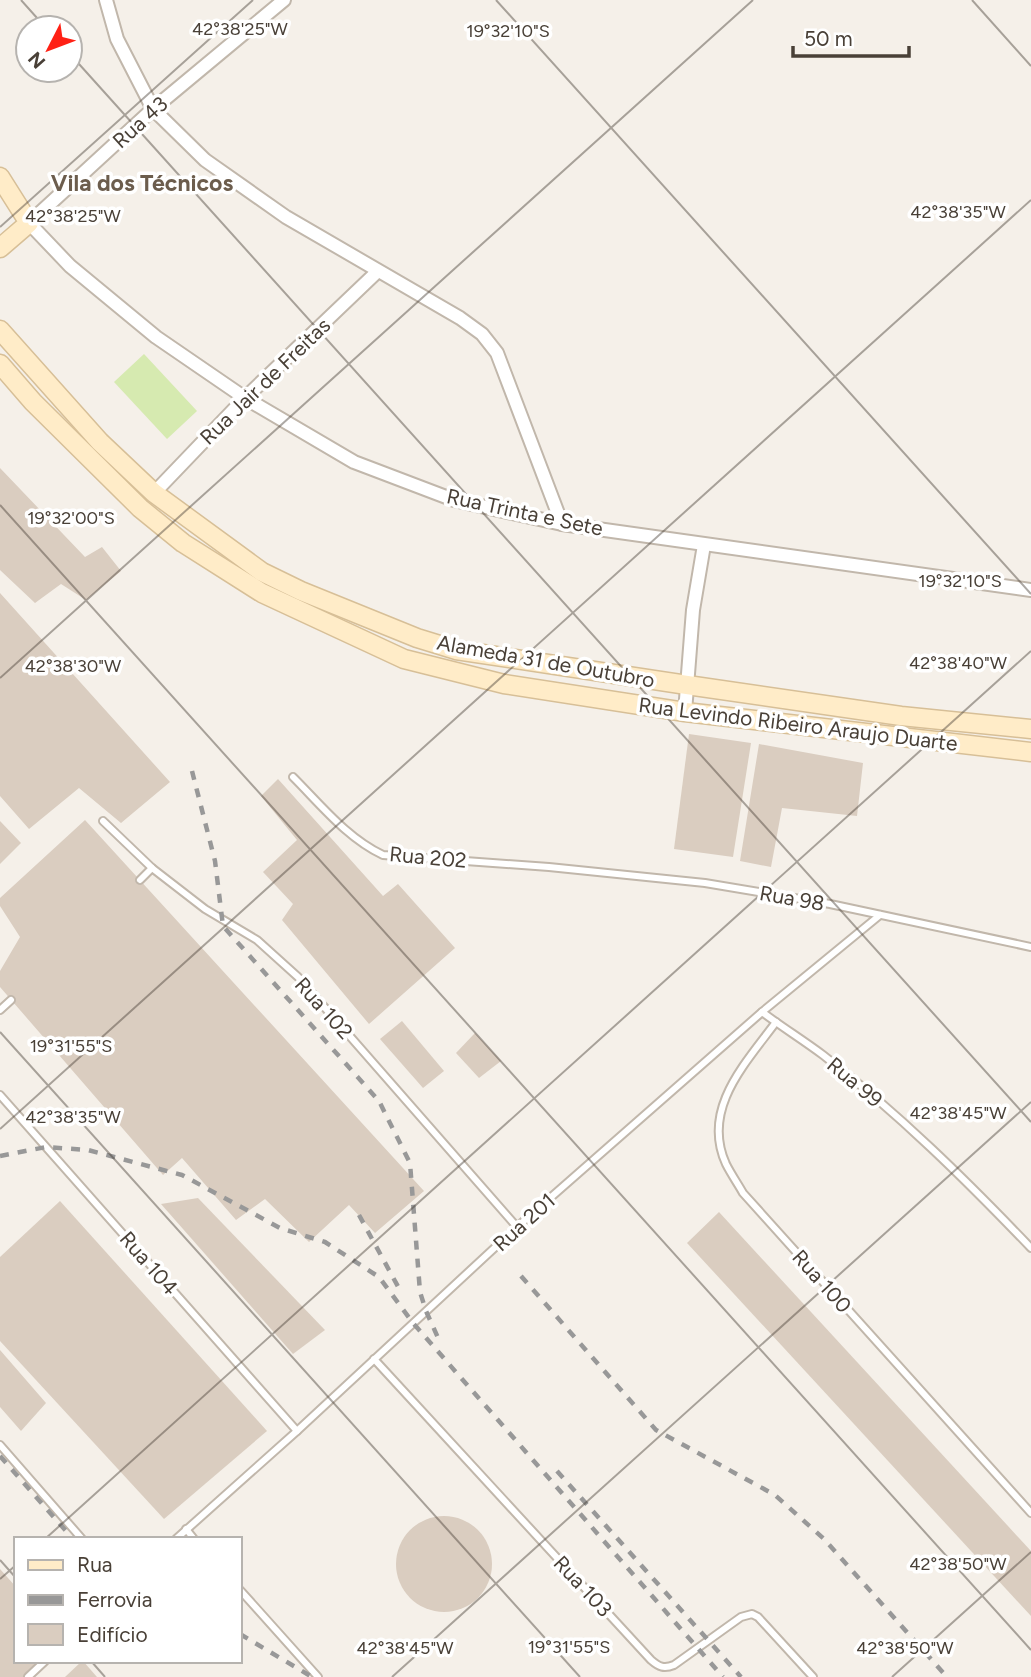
<svg xmlns="http://www.w3.org/2000/svg" width="1031" height="1677" viewBox="0 0 1031 1677" font-family="Figtree,sans-serif">
  <style>
    .garden { fill: #d6eab0 }
    .building { fill: #dacdc0 }
    .lines { fill: none; stroke-linecap: round; stroke-linejoin: round }
    .lane-casing { stroke: #c1b7ab; stroke-width: 10 }
    .street-casing { stroke: #c1b7ab; stroke-width: 16 }
    .secondary-casing { stroke: #d7bf97; stroke-width: 21 }
    .lane { stroke: #fff; stroke-width: 6 }
    .street { stroke: #fff; stroke-width: 12 }
    .secondary { stroke: #ffecc8; stroke-width: 18 }
    .rail { stroke: #989898; stroke-width: 4.5; stroke-dasharray: 9 9; stroke-linecap: butt }
    .ticks { fill: none; stroke: #494037; stroke-width: 2; stroke-opacity: 0.45 }
    .labels { text-anchor: middle; dominant-baseline: central; stroke-width: 7; stroke-linejoin: round; paint-order: stroke }
    .street-label { font-size: 21px; fill: #494037; stroke: #fff }
    .neighbourhood-label { font-size: 23px; font-weight: bold; fill: #6c5d4d; stroke: #fff }
    .ticks-label { font-size: 18px; text-anchor: middle; fill: #494037; stroke: #fff; stroke-width: 7; stroke-linejoin: round; paint-order: stroke }
  </style>
  <rect width="100%" height="100%" fill="#f5f0e9"/>
  <path class="garden" d="M144,354L197,411L167,439L114,382Z"/>
  <g class="building">
    <path d="M0,468L85,557L102,547L121,571L86,600L61,584L35,603L0,570Z"/>
    <path d="M0,593L170,782L121,823L79,788L29,829L0,796Z"/>
    <path d="M689,734L751,743L733,857L674,849Z"/>
    <path d="M759,744L863,763L857,816L782,808L771,867L740,861Z"/>
    <path d="M278,779L383,896L398,884L455,948L369,1024L282,920L293,904L263,872L297,840L261,796Z"/>
    <path d="M85,820L424,1191L375,1233L349,1205L309,1242L265,1199L236,1220L182,1158L163,1175L0,987V971L20,937L0,906V898Z"/>
    <path d="M0,821L21,843L0,864Z"/>
    <path d="M402,1021L444,1071L423,1088L380,1039Z"/>
    <path d="M475,1033L501,1061L479,1078L456,1053Z"/>
    <path d="M198,1198L325,1330L293,1354L161,1204Z"/>
    <path d="M60,1201L267,1431L164,1519L0,1341V1257Z"/>
    <path d="M719,1212L1031,1551V1616L687,1243Z"/>
    <path d="M0,1350L46,1403L21,1431L0,1407Z"/>
    <circle cx="444" cy="1564" r="48"/>
    <path d="M0,1569L16,1587V1661H41L24,1677H0Z"/>
    <path d="M83,1661L97,1677H65L82,1661Z"/>
  </g>
  <g class="lines">
    <g class="lane-casing">
      <g id="lane">
        <path d="M293,777C321,805 347,838 383,855L549,867L705,883L830,904L1031,947"/>
        <path d="M103,821L152,868L205,909L257,940L298,977L517,1227"/>
        <path d="M140,880L152,868"/>
        <path d="M0,1010L11,1000"/>
        <path d="M762,1012C782,1027 803,1040 823,1055C898,1113 966,1180 1031,1248"/>
        <path d="M776,1022C745,1064 701,1109 726,1164C731,1174 738,1184 743,1193L1031,1513"/>
        <path d="M0,1095L297,1431"/>
        <path d="M374,1359L651,1660C659,1667 664,1669 674,1665L741,1617L752,1614L758,1617L813,1677"/>
        <path d="M0,1445L82,1539"/>
        <path d="M186,1529L194,1539"/>
        <path d="M176,1539L297,1431L517,1227L762,1012L880,915"/>
        <path d="M240,1590L318,1677"/>
        <path d="M28,1677L45,1661"/>
      </g>
    </g>
    <g class="street-casing">
      <g id="street">
        <path d="M106,0L117,39L153,109L205,160L286,217L460,318L482,334L497,353L562,524"/>
        <path d="M284,0L153,109L29,223L70,266L156,337L245,398L354,462L454,500L562,524L1031,590"/>
        <path d="M154,493L245,398L378,271"/>
        <path d="M685,712L693,610L704,545"/>
      </g>
    </g>
    <g class="secondary-casing">
      <g id="secondary">
        <path d="M0,177L29,223L0,248"/>
        <path d="M0,330L100,442L154,493L262,572L301,591L417,638L456,650L687,685L901,716L1031,729"/>
        <path d="M0,364L33,402L140,508L183,543L262,593L404,659L504,684L685,712L1031,752"/>
      </g>
    </g>
    <use href="#lane" class="lane"/>
    <use href="#street" class="street"/>
    <use href="#secondary" class="secondary"/>
    <g class="rail">
      <path d="M192,771L215,861L223,926L379,1101L410,1163L420,1292L426,1311L439,1340"/>
      <path d="M0,1156L46,1147L88,1150L182,1175L280,1228L325,1242L379,1277L413,1323L723,1677"/>
      <path d="M359,1215L401,1292"/>
      <path d="M521,1276L656,1430L775,1495L824,1539L947,1677"/>
      <path d="M0,1456L73,1539"/>
      <path d="M557,1471L741,1677"/>
      <path d="M240,1634L312,1677"/>
    </g>
  </g>
  <path class="ticks" d="M21,0L46,28M496,0L1031,594M972,0L1031,66M70,54L1031,1122M0,227L253,0M0,505L1031,1650M0,678L753,0M0,1032L580,1677M0,1129L1031,200M45,1539L1031,651M0,1560L16,1578M0,1579L16,1565M91,1661L105,1677M392,1677L1031,1102M892,1677L1031,1552"/>
  <g class="labels">
    <g class="street-label">
      <text transform="translate(140 122) rotate(-42)">Rua 43</text>
      <text transform="translate(265 381) rotate(-44)">Rua Jair de Freitas</text>
      <text transform="translate(525 512) rotate(12)">Rua Trinta e Sete</text>
      <text transform="translate(546 661) rotate(10)">Alameda 31 de Outubro</text>
      <text transform="translate(798 724) rotate(7)">Rua Levindo Ribeiro Araujo Duarte</text>
      <text transform="translate(428 857) rotate(5)">Rua 202</text>
      <text transform="translate(792 898) rotate(10)">Rua 98</text>
      <text transform="translate(324 1008) rotate(48)">Rua 102</text>
      <text transform="translate(855 1082) rotate(40)">Rua 99</text>
      <text transform="translate(524 1222) rotate(-42)">Rua 201</text>
      <text transform="translate(149 1263) rotate(49)">Rua 104</text>
      <text transform="translate(822 1281) rotate(48)">Rua 100</text>
      <text transform="translate(583 1586) rotate(47)">Rua 103</text>
    </g>
    <g class="neighbourhood-label">
      <text x="142" y="183">Vila dos Técnicos</text>
    </g>
  </g>
  <g class="ticks-label">
    <text x="240" y="35">42°38'25"W</text>
    <text x="508" y="37">19°32'10"S</text>
    <text x="958" y="218">42°38'35"W</text>
    <text x="73" y="222">42°38'25"W</text>
    <text x="71" y="524">19°32'00"S</text>
    <text x="960" y="587">19°32'10"S</text>
    <text x="958" y="669">42°38'40"W</text>
    <text x="73" y="672">42°38'30"W</text>
    <text x="71" y="1052">19°31'55"S</text>
    <text x="958" y="1119">42°38'45"W</text>
    <text x="73" y="1123">42°38'35"W</text>
    <text x="958" y="1570">42°38'50"W</text>
    <text x="569" y="1653">19°31'55"S</text>
    <text x="405" y="1654">42°38'45"W</text>
    <text x="905" y="1654">42°38'50"W</text>
  </g>
  <rect x="14" y="1537" width="228" height="126" fill="#ffffff" stroke="#b6b3af" stroke-width="2"/>
  <rect x="28" y="1560" width="35" height="10" fill="#ffecc8" stroke="#b6b3af" stroke-width="2"/>
  <text x="77" y="1572" font-size="21" fill="#494037">Rua</text>
  <rect x="28" y="1595" width="35" height="10" fill="#989898" stroke="#b6b3af" stroke-width="2"/>
  <text x="77" y="1607" font-size="21" fill="#494037">Ferrovia</text>
  <rect x="28" y="1624" width="35" height="21" fill="#dacdc0" stroke="#b6b3af" stroke-width="2"/>
  <text x="77" y="1642" font-size="21" fill="#494037">Edifício</text>
  <g transform="translate(49 49) rotate(228)"><circle r="33" fill="#ffffff" stroke="#b6b3af" stroke-width="2"/>
  <path d="M0-5L12 26L0 18L-12 26Z" fill="#ff2115"/>
  <text y="-10" font-size="19" font-weight="bold" text-anchor="middle" fill="#494037">N</text>
  </g>
  <path d="M793 46v10h116v-10" fill="none" stroke="#494037" stroke-width="3.5"/>
  <text x="804" y="46" font-size="21" fill="#494037" stroke="#ffffff" stroke-width="5" paint-order="stroke">50 m</text>
</svg>
